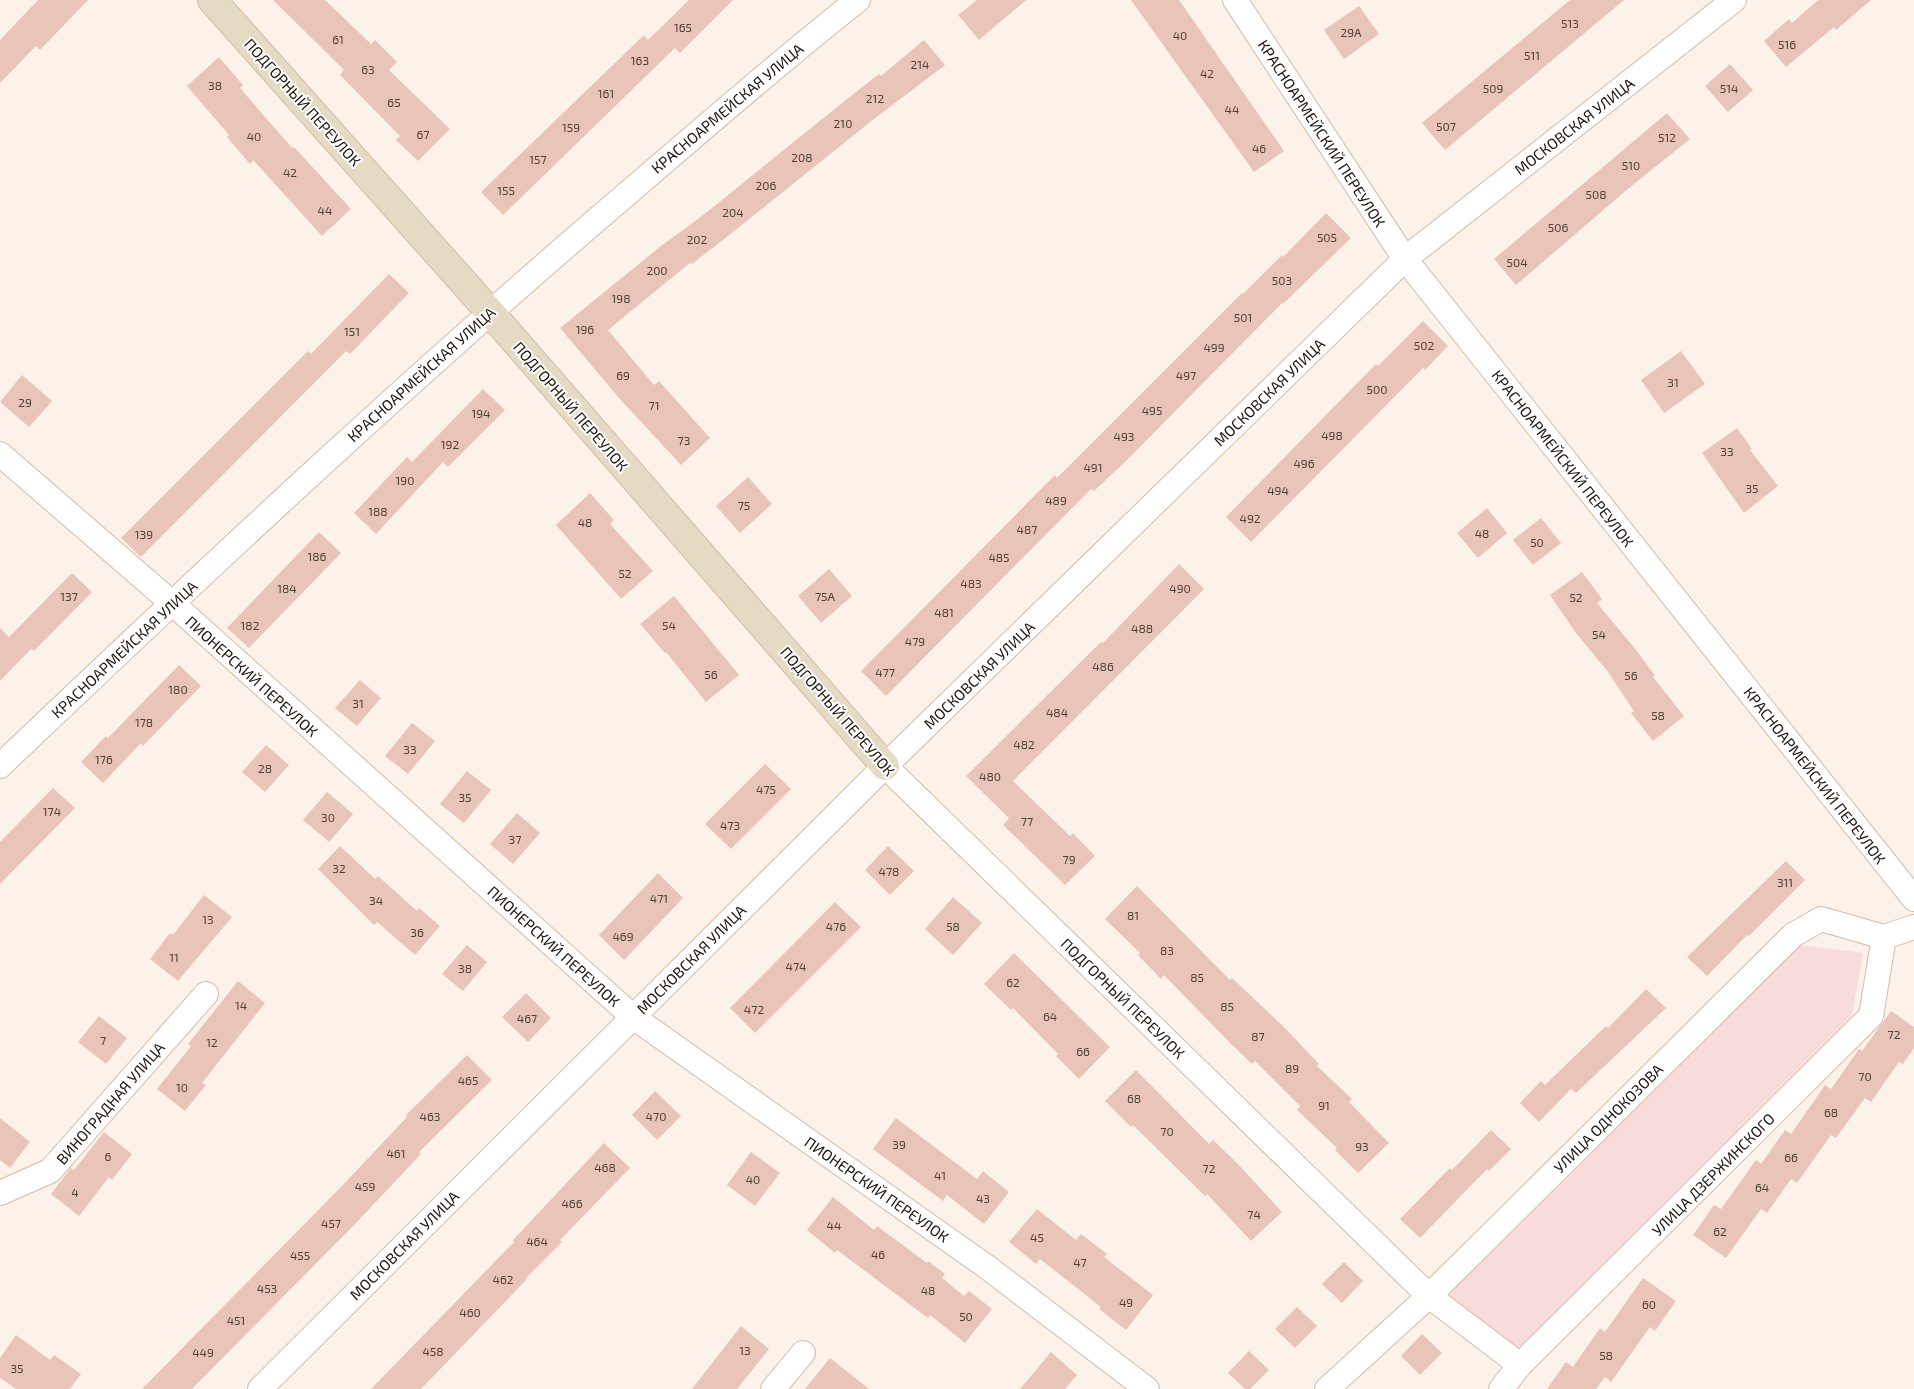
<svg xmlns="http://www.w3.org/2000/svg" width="1914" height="1389" viewBox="0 0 1914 1389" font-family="'Exo 2',sans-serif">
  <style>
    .green { fill: #f8dbda }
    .building { fill: #e8c5b8 }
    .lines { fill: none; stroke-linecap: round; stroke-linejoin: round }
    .street-casing { stroke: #d5baa4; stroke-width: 26 }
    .secondary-casing { stroke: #d5baa4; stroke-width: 30 }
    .street { stroke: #fff; stroke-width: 24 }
    .secondary { stroke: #e5dac4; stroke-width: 28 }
    .labels { text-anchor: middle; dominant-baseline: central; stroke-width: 4; stroke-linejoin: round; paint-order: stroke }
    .number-label { font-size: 12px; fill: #504036 }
    .street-label { font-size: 15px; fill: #1d130b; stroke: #fff }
  </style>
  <rect width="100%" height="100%" fill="#fdf2e9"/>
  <path class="green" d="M1800,945L1863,953L1852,1016L1516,1351L1444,1294Z"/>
  <g class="building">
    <path d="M38,0H88L40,50L36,46L0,83V40Z"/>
    <path d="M273,0H325L371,44L375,40L397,62L389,70L450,129L418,161L396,140L400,136L340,75L344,70Z"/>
    <path d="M689,0H733L680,53L675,48L503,215L481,192L644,35L648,40Z"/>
    <path d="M977,0H1026L979,40L958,15Z"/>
    <path d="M1131,0H1179L1284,151L1254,172Z"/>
    <path d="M1570,0H1624L1445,150L1422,123Z"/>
    <path d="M1818,0H1871L1836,30L1834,27L1786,67L1764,41L1789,19L1792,23Z"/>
    <path d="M1359,6L1379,34L1344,59L1324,30Z"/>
    <path d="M924,40L945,65L870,122L728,236L692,264L691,262L608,330L654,385L659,381L710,438L681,465L619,398L560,328L661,246L702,216L847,99L879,74L881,76Z"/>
    <path d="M219,57L243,85L240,88L292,148L294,147L351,209L322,236L253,160L250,164L227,137L229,135L187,86Z"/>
    <path d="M1730,64L1753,90L1728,112L1705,86Z"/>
    <path d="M1667,113L1690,139L1629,188L1516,285L1494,259Z"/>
    <path d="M1326,213L1351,238L1283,304L1282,303L1126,461L1094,491L1091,489L886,696L861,671L1055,475L1057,478L1242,293L1243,294L1282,255L1283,257Z"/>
    <path d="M389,274L409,293L350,354L346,351L141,557L121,538L308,351L311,354Z"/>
    <path d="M1423,321L1448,346L1425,370L1423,368L1251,542L1226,517L1376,364L1378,366Z"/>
    <path d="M1681,351L1705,384L1664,413L1641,380Z"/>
    <path d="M22,375L52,401L29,427L0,402Z"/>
    <path d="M483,389L505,410L448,467L443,462L376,534L354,513L407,457L412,462Z"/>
    <path d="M1737,428L1752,449L1750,450L1778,486L1744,513L1702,453Z"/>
    <path d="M748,477L772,504L740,533L716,506Z"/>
    <path d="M590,493L614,520L610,524L653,571L621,599L556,525Z"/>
    <path d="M1487,508L1507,533L1478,558L1457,533Z"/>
    <path d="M1541,518L1561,543L1533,565L1513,540Z"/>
    <path d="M319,532L341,553L249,648L227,628Z"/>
    <path d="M1179,564L1204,589L1013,781L1070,836L1073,833L1095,856L1065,885L1003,825L1009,818L966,776L1101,642L1103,643Z"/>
    <path d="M829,569L852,596L821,623L798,596Z"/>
    <path d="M1582,572L1602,599L1597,603L1637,651L1655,676L1653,677L1684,716L1653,741L1631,713L1634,711L1608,672L1576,633L1550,595Z"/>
    <path d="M72,573L92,592L34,651L31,649L0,681V628L9,637Z"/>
    <path d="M674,596L739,675L706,702L666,652L665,653L640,624Z"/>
    <path d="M179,665L201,686L143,746L141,743L103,783L81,762L106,736L108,738Z"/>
    <path d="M360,680L381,698L357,726L335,708Z"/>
    <path d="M412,723L435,741L408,774L385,756Z"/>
    <path d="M266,745L289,765L265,792L242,772Z"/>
    <path d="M765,764L791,789L731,849L705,824Z"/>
    <path d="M467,771L491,790L464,823L440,804Z"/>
    <path d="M53,788L75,808L0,884V842Z"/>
    <path d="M327,792L353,814L329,842L303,820Z"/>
    <path d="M517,813L540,833L513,864L490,844Z"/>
    <path d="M340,846L375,879L378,876L417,911L419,908L440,926L415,955L377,922L374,925L318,869Z"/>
    <path d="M888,846L914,871L890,895L865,870Z"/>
    <path d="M1786,861L1805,880L1749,936L1747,935L1707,976L1687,957Z"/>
    <path d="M658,873L683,898L624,960L599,935Z"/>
    <path d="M1137,886L1230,980L1232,978L1286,1029L1319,1064L1317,1066L1352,1099L1349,1102L1389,1143L1358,1173L1335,1150L1337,1148L1297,1110L1300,1106L1255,1061L1252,1064L1230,1043L1164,975L1161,979L1138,955L1140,953L1105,919Z"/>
    <path d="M204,895L232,917L178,981L150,959L170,933L173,935Z"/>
    <path d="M953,897L982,923L953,955L925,929Z"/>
    <path d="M835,902L861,927L755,1033L730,1008Z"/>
    <path d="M467,945L487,962L463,991L442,974Z"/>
    <path d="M1014,953L1110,1047L1079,1079L1056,1056L1058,1054L1013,1008L1011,1010L984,984Z"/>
    <path d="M238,981L265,1003L202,1083L206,1085L185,1111L157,1089L191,1046L188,1044Z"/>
    <path d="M1646,989L1666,1008L1576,1093L1571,1089L1539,1122L1520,1103L1541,1081L1545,1085L1606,1026L1608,1028Z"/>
    <path d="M526,993L551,1018L528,1042L502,1017Z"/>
    <path d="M1891,1011L1914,1027V1048L1903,1064L1899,1062L1871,1102L1865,1098L1836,1138L1831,1135L1797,1183L1791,1179L1767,1213L1761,1209L1726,1258L1693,1235L1714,1205L1721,1209L1756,1160L1761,1164L1785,1130L1791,1134L1825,1085L1831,1089L1859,1049L1862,1051Z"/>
    <path d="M99,1016L127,1038L106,1064L78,1042Z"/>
    <path d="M467,1055L492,1080L419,1152L421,1154L356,1223L192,1389H142L341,1187L407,1117L406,1115Z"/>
    <path d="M1136,1070L1209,1144L1213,1140L1237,1163L1282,1212L1251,1241L1207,1194L1205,1196L1133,1125L1131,1127L1105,1101Z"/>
    <path d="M655,1091L681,1116L657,1140L632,1115Z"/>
    <path d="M0,1118L30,1142L10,1168L0,1160Z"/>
    <path d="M896,1118L977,1179L983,1171L1009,1192L984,1224L947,1195L943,1201L873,1149Z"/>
    <path d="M1491,1130L1511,1149L1489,1171L1487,1169L1420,1238L1400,1219L1450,1168L1452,1170Z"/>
    <path d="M104,1132L132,1154L112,1180L109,1177L79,1216L51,1194L71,1168L74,1170Z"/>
    <path d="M604,1143L630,1168L560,1240L562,1242L526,1278L527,1279L421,1389H371L514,1242L513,1240Z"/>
    <path d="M751,1152L780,1173L755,1206L727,1185Z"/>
    <path d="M833,1197L874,1230L877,1226L927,1263L928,1261L945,1274L942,1278L964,1296L969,1291L992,1309L965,1343L930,1315L928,1318L837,1250L835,1253L807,1230Z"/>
    <path d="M1037,1209L1076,1240L1081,1234L1107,1254L1104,1257L1153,1295L1126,1330L1099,1309L1101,1307L1040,1259L1036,1264L1009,1242Z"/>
    <path d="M1344,1262L1363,1281L1342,1303L1322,1284Z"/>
    <path d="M1643,1278L1676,1301L1655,1331L1650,1327L1611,1382L1605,1377L1596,1389H1547L1566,1362L1573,1367L1600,1328L1605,1332Z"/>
    <path d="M1297,1307L1317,1326L1295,1348L1275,1329Z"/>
    <path d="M741,1326L769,1349L737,1389H692Z"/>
    <path d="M1422,1334L1442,1353L1420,1375L1401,1356Z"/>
    <path d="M16,1335L50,1360L54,1355L81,1374L70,1389H16L0,1378V1358Z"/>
    <path d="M1249,1351L1269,1370L1250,1389H1245L1228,1373Z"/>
    <path d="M1051,1352L1077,1375L1065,1389H1020Z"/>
    <path d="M830,1358L869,1389H805Z"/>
  </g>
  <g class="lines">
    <g class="street-casing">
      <g id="street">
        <path d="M1235,0L1405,259L1914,899"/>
        <path d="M0,454L172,603L633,1017L987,1267L1147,1389"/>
        <path d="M0,766C205,571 412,377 628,193C704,128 779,62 858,0"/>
        <path d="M885,766L1429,1296L1520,1365"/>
        <path d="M0,1193L50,1171L206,994"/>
        <path d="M260,1389L885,766L1405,259L1734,0"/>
        <path d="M773,1389L803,1353"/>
        <path d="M1327,1389L1429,1296L1793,935L1821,919L1884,937L1914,927"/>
        <path d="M1501,1389L1520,1365L1871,1016L1884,937"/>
      </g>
    </g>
    <g class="secondary-casing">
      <path id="secondary" d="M212,0L489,311L885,766"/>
    </g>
    <use href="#street" class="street"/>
    <use href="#secondary" class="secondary"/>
  </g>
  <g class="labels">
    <g class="number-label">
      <text x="1570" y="23">513</text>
      <text x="683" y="27">165</text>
      <text x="1351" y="32">29А</text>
      <text x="1180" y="35">40</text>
      <text x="338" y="39">61</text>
      <text x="1787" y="44">516</text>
      <text x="1532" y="55">511</text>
      <text x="640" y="60">163</text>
      <text x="920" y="64">214</text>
      <text x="368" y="69">63</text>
      <text x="1207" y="73">42</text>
      <text x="215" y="85">38</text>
      <text x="1493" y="88">509</text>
      <text x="1729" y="88">514</text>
      <text x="606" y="93">161</text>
      <text x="875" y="98">212</text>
      <text x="394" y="102">65</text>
      <text x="1232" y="109">44</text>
      <text x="843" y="123">210</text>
      <text x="1446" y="126">507</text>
      <text x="571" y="127">159</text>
      <text x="423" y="134">67</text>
      <text x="254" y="136">40</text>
      <text x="1667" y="137">512</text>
      <text x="1259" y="148">46</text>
      <text x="802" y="157">208</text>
      <text x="538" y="159">157</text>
      <text x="1631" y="165">510</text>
      <text x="290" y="172">42</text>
      <text x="766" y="185">206</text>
      <text x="506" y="190">155</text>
      <text x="1596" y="194">508</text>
      <text x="325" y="210">44</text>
      <text x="733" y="212">204</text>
      <text x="1558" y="227">506</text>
      <text x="1327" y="237">505</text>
      <text x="697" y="239">202</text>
      <text x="1517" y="262">504</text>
      <text x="657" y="270">200</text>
      <text x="1282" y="280">503</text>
      <text x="621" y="298">198</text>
      <text x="1243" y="317">501</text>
      <text x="585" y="329">196</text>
      <text x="352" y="331">151</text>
      <text x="1424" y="345">502</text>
      <text x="1214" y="347">499</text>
      <text x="623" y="375">69</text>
      <text x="1186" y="375">497</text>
      <text x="1673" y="382">31</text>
      <text x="1377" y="389">500</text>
      <text x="25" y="402">29</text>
      <text x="654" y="405">71</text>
      <text x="1152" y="410">495</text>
      <text x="481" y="413">194</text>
      <text x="1332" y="435">498</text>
      <text x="1124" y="436">493</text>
      <text x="684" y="440">73</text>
      <text x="450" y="444">192</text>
      <text x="1727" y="451">33</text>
      <text x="1304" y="463">496</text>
      <text x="1093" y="467">491</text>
      <text x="405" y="480">190</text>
      <text x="1752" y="488">35</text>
      <text x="1278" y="490">494</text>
      <text x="1056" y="500">489</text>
      <text x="744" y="505">75</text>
      <text x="378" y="511">188</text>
      <text x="1250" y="518">492</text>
      <text x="585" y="522">48</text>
      <text x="1027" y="529">487</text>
      <text x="1482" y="533">48</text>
      <text x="144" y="534">139</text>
      <text x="1537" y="542">50</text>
      <text x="317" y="556">186</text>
      <text x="999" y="557">485</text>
      <text x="625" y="573">52</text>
      <text x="971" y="583">483</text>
      <text x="287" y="588">184</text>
      <text x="1180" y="588">490</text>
      <text x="69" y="596">137</text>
      <text x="825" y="596">75А</text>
      <text x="1576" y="597">52</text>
      <text x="944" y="612">481</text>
      <text x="250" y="625">182</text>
      <text x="669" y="625">54</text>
      <text x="1142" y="628">488</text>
      <text x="1599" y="634">54</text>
      <text x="915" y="641">479</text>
      <text x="1103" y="666">486</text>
      <text x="885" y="672">477</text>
      <text x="711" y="674">56</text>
      <text x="1631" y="675">56</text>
      <text x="178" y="689">180</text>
      <text x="358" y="703">31</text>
      <text x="1057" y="712">484</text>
      <text x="1658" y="715">58</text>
      <text x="144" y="722">178</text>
      <text x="1024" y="744">482</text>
      <text x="410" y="749">33</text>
      <text x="104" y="759">176</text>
      <text x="265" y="768">28</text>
      <text x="990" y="776">480</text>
      <text x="766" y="789">475</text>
      <text x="465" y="797">35</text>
      <text x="52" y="811">174</text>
      <text x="328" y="817">30</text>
      <text x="1027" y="821">77</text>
      <text x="730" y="825">473</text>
      <text x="515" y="839">37</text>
      <text x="1069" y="859">79</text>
      <text x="339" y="868">32</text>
      <text x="889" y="871">478</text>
      <text x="1785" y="882">311</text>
      <text x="659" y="898">471</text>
      <text x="376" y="900">34</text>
      <text x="1133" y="915">81</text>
      <text x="208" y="919">13</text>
      <text x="836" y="926">476</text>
      <text x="953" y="926">58</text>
      <text x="417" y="932">36</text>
      <text x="623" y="936">469</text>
      <text x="1167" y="950">83</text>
      <text x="174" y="957">11</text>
      <text x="796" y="966">474</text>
      <text x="465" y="968">38</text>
      <text x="1197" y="977">85</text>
      <text x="1013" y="982">62</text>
      <text x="241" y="1005">14</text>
      <text x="1227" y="1006">85</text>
      <text x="754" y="1009">472</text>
      <text x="1050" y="1016">64</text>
      <text x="527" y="1018">467</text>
      <text x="1894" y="1034">72</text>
      <text x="1258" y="1036">87</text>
      <text x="103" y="1040">7</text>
      <text x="212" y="1042">12</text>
      <text x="1083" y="1051">66</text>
      <text x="1292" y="1068">89</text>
      <text x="1865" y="1076">70</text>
      <text x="468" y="1080">465</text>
      <text x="182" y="1087">10</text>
      <text x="1134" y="1098">68</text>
      <text x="1324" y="1105">91</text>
      <text x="1831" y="1112">68</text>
      <text x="430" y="1116">463</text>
      <text x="656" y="1116">470</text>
      <text x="1167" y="1131">70</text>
      <text x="899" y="1144">39</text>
      <text x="1362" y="1146">93</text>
      <text x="396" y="1153">461</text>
      <text x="108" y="1156">6</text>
      <text x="1791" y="1157">66</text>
      <text x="605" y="1167">468</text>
      <text x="1209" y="1168">72</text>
      <text x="940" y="1175">41</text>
      <text x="753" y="1179">40</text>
      <text x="365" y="1186">459</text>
      <text x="1762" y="1187">64</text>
      <text x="75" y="1192">4</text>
      <text x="983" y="1198">43</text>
      <text x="572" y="1203">466</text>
      <text x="1254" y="1214">74</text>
      <text x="331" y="1223">457</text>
      <text x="834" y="1225">44</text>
      <text x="1720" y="1231">62</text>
      <text x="1037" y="1237">45</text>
      <text x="537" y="1241">464</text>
      <text x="878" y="1254">46</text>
      <text x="300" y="1255">455</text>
      <text x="1080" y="1262">47</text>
      <text x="503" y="1279">462</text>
      <text x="267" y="1288">453</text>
      <text x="928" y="1290">48</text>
      <text x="1126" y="1302">49</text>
      <text x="1649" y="1304">60</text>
      <text x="470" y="1312">460</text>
      <text x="966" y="1316">50</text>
      <text x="236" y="1320">451</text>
      <text x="745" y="1350">13</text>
      <text x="433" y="1351">458</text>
      <text x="203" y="1352">449</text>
      <text x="1606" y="1355">58</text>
      <text x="17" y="1368">35</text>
    </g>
    <g class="street-label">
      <text transform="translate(303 102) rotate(48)">ПОДГОРНЫЙ ПЕРЕУЛОК</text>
      <text transform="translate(727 108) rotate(-40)">КРАСНОАРМЕЙСКАЯ УЛИЦА</text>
      <text transform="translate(1574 126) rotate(-38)">МОСКОВСКАЯ УЛИЦА</text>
      <text transform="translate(1322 133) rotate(57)">КРАСНОАРМЕЙСКИЙ ПЕРЕУЛОК</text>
      <text transform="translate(421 374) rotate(-42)">КРАСНОАРМЕЙСКАЯ УЛИЦА</text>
      <text transform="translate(1269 392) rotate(-44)">МОСКОВСКАЯ УЛИЦА</text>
      <text transform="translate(571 406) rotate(49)">ПОДГОРНЫЙ ПЕРЕУЛОК</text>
      <text transform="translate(1563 458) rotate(52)">КРАСНОАРМЕЙСКИЙ ПЕРЕУЛОК</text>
      <text transform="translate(124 649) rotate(-43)">КРАСНОАРМЕЙСКАЯ УЛИЦА</text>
      <text transform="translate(979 675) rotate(-44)">МОСКОВСКАЯ УЛИЦА</text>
      <text transform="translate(252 676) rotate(42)">ПИОНЕРСКИЙ ПЕРЕУЛОК</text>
      <text transform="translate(838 711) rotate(49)">ПОДГОРНЫЙ ПЕРЕУЛОК</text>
      <text transform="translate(1815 775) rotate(52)">КРАСНОАРМЕЙСКИЙ ПЕРЕУЛОК</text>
      <text transform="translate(554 946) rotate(42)">ПИОНЕРСКИЙ ПЕРЕУЛОК</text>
      <text transform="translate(691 959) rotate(-45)">МОСКОВСКАЯ УЛИЦА</text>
      <text transform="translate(1123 998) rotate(44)">ПОДГОРНЫЙ ПЕРЕУЛОК</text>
      <text transform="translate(110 1103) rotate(-49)">ВИНОГРАДНАЯ УЛИЦА</text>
      <text transform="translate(1608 1118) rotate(-45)">УЛИЦА ОДНОКОЗОВА</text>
      <text transform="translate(1713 1174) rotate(-45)">УЛИЦА ДЗЕРЖИНСКОГО</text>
      <text transform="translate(877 1189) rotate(35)">ПИОНЕРСКИЙ ПЕРЕУЛОК</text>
      <text transform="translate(404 1245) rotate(-45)">МОСКОВСКАЯ УЛИЦА</text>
    </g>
  </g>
</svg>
